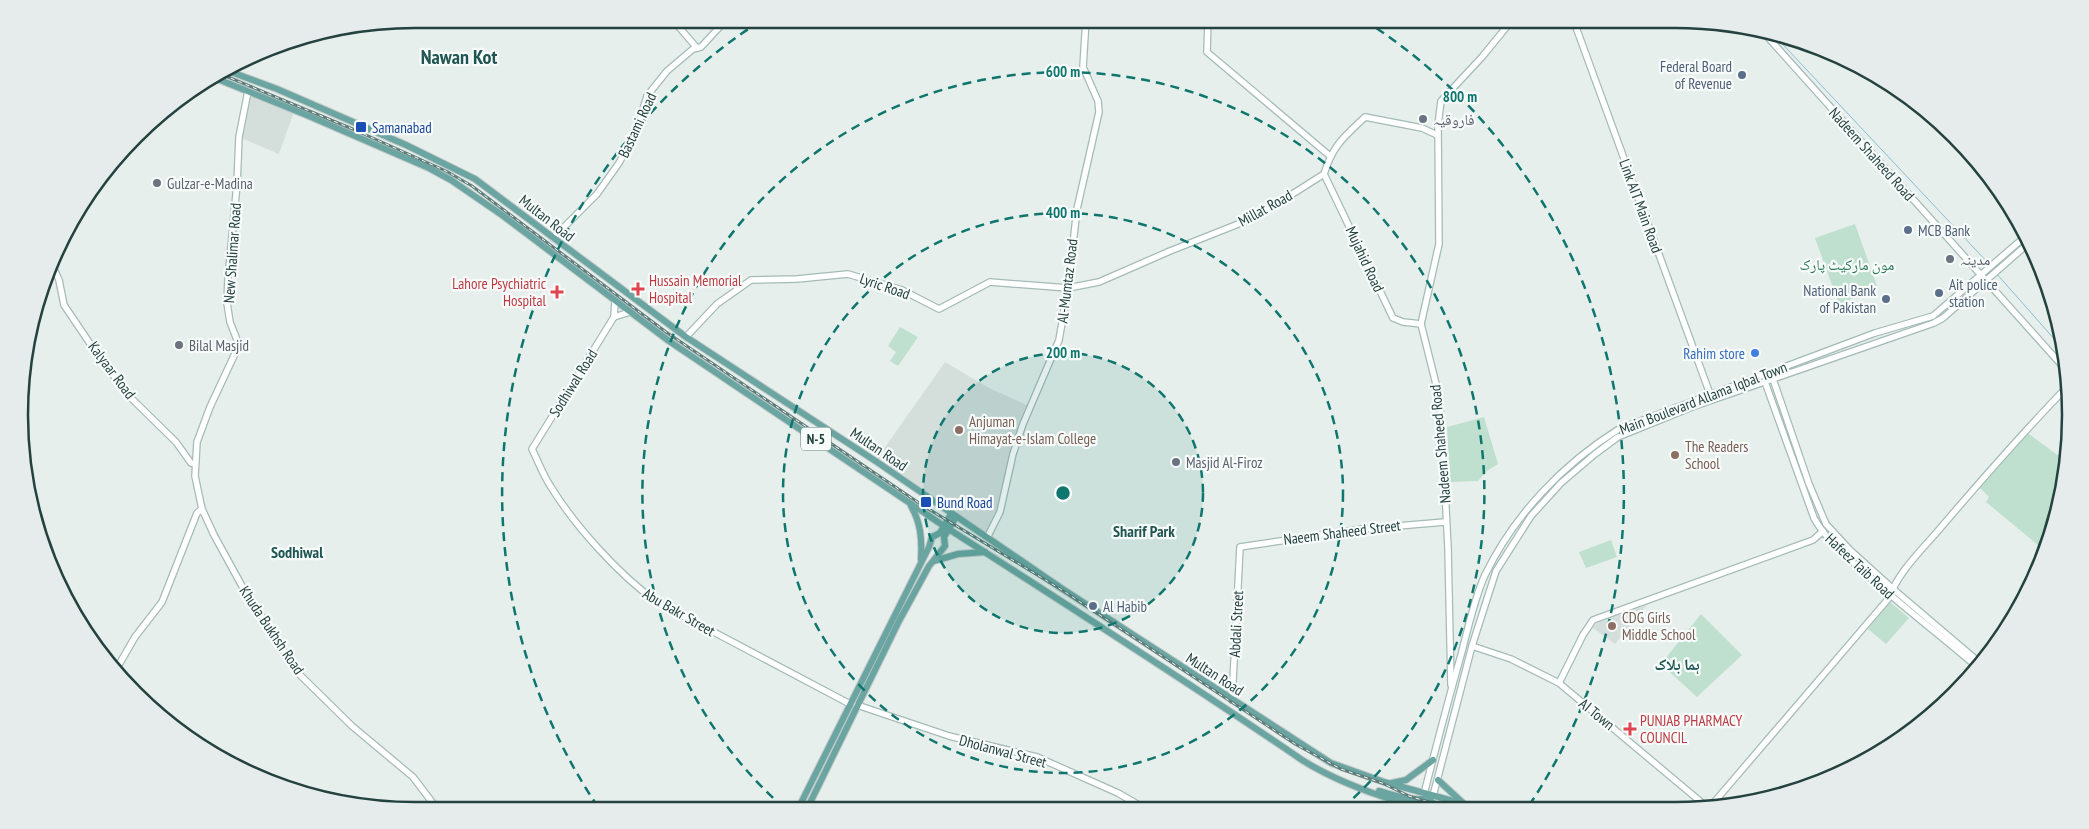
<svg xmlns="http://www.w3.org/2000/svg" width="2089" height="829" viewBox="0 0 2089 829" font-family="'PT Sans Narrow','Noto Naskh Arabic',sans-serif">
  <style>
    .built { fill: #d4dfdc }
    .green { fill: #bfe0ce }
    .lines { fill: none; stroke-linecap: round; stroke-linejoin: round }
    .stream { stroke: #8dbcd4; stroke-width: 1 }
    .secondary-casing { stroke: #a4bbb7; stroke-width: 8 }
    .primary-casing { stroke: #c2cac9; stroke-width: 8 }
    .secondary { stroke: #fff; stroke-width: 5.5 }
    .primary { stroke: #6aa5a1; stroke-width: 6 }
    .rail-casing { stroke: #5f7d7a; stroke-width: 3 }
    .rail { stroke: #f7fbfa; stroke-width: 1; stroke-dasharray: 4; stroke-linecap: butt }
    .ring { fill: none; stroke: #0f766e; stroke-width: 2.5; stroke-dasharray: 9 6 }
    .service-dot { fill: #5c6f8a; stroke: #f7fbfa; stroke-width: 2 }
    .worship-dot { fill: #6b7280; stroke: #f7fbfa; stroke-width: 2 }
    .transit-dot { fill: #1a4fb4; stroke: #f7fbfa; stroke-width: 2 }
    .health-dot { fill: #e0444e; stroke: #f7fbfa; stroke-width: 2 }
    .shop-dot { fill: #3f7fe0; stroke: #f7fbfa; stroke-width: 2 }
    .education-dot { fill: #8d6e63; stroke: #f7fbfa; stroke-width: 2 }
    .labels { text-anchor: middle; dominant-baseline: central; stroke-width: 4.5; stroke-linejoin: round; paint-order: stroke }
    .shield { fill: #f7fbfa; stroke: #637a77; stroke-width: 1 }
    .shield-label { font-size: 14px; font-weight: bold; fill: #24423f }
    .service-label { font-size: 15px; fill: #4e5e75; stroke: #f7fbfa; text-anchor: start }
    .worship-label { font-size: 15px; fill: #5b616d; stroke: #f7fbfa; text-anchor: start }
    .street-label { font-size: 15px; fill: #24423f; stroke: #f7fbfa }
    .transit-label { font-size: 15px; fill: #164399; stroke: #f7fbfa; text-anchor: start }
    .park-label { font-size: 15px; fill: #2d7a59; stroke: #f7fbfa }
    .health-label { font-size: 15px; fill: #be3a42; stroke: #f7fbfa; text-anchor: start }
    .shop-label { font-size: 15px; fill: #366cbe; stroke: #f7fbfa; text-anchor: end }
    .education-label { font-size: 15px; fill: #785e54; stroke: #f7fbfa; text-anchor: start }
    .neighbourhood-label { font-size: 16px; font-weight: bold; fill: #1f5552; stroke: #f7fbfa }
    .district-label { font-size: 20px; font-weight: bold; fill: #1f5552; stroke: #f7fbfa }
    .rim { fill: none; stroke: #24423f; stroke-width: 2.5 }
    .centre { fill: #0f766e; stroke: #f7fbfa; stroke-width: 2.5 }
    .ring-label { font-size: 15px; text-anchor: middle; font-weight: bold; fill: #0f766e; stroke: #f7fbfa; stroke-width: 4.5; stroke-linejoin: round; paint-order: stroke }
  </style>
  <rect width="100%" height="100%" fill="#e6efec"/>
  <g class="built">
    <path d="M245,90L295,109L279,154L239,137Z"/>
    <path d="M945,362L989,388L1031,407L1013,454L1002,502L988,536L874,463Z"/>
    <path d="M1647,605L1615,644L1593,628L1597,623Z"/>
  </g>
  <g class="green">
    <path d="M1855,224L1878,289L1839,304L1815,238Z"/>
    <path d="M900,327L918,337L898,366L890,361L896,352L888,346Z"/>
    <path d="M1484,417L1498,464L1487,471L1478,481L1450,482L1447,427Z"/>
    <path d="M2025,431L2067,462L2049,541L2045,551L1986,502L1989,497L1977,485Z"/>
    <path d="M1611,540L1617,557L1586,568L1579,552Z"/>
    <path d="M1890,602L1909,618L1886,644L1868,629Z"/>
    <path d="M1701,614L1742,655L1697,697L1661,664Z"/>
  </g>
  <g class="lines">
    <g class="stream">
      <path d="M1774,35L1989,264"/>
      <path d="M1996,273L2063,349"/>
    </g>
    <g class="secondary-casing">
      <g id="secondary">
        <path d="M672,19L697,48"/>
        <path d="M1208,19L1207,52L1330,156"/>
        <path d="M1573,19L1710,394"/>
        <path d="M1764,33L2067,371"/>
        <path d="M248,91L239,137L237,184L228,278L227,303L230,322L239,345L210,407L197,442L195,476L202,509L214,535L242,586L298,673L352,726L413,777L438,810"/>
        <path d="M1324,174L1393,318L1403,322L1421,324"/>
        <path d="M553,238L597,194L619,163L637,129L647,96L667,71L693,49L701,47L727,19"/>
        <path d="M51,262L59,280L64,305L95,351L129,396L176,442L191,463L194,464"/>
        <path d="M615,301L614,317L532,449C538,461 543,475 551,487C575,526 619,575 657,602L850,704"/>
        <path d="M614,317L630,312"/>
        <path d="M686,337L717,304L751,280L797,279L848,274L902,290L939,309L990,282L1068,288L1099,282L1170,251L1256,217L1324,174C1333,145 1344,137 1365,117L1422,128L1437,135"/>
        <path d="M1773,379L1809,484L1826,524L1850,550L1892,588L1979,662"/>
        <path d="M1765,382L1814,518C1826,540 1847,557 1866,574C1902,606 1940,635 1976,666"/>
        <path d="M988,536L1000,512L1013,454L1023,424L1059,340L1068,288L1077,209L1099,112L1098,101L1083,67L1086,19"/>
        <path d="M1472,646L1511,659L1559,683L1707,807"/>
        <path d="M117,668L135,637L162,602L197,513L202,509"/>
        <path d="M1559,683L1583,635L1593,620L1813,540L1823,531"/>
        <path d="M1451,685L1448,548L1442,430L1439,396L1421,324L1439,244L1438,125L1441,101L1482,57L1513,19"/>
        <path d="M1232,700L1240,547L1362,529L1445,522"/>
        <path d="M857,705L949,736L1037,757L1118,793L1144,808"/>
        <path d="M1424,794C1436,747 1448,701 1461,655C1468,629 1474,599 1485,575C1514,515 1563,464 1619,429L1875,333L1933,316L2027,235"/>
        <path d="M1433,796L1472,646L1496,571L1531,516L1561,483L1595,454L1618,437L1692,407L1934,323L1943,318L2030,242"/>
        <path d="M1710,807L1889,598C1899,570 1924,548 1943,525C1984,477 2025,430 2069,385"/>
      </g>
    </g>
    <g class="primary-casing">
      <g id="primary">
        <path d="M223,69L277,89L406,145L475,179L686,337L877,462L1061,588L1331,763L1384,782L1475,807"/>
        <path d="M210,76L309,116L429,168L451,180L502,215L669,341L944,526C1064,603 1184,679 1302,760C1337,782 1380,797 1421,808"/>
        <path d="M911,506C921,523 922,540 921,559"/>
        <path d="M934,561L958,554L985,552"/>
        <path d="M1438,780L1463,803"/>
        <path d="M1392,783L1406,780L1433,760"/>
        <path d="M1379,791C1394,795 1417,804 1432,796"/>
        <path d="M1427,797L1435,805L1441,808"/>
        <path d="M798,809L929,547L932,537L940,533L951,514"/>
        <path d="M807,809L899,621L929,566L945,546L944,537L956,517"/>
      </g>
    </g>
    <use href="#secondary" class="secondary"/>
    <use href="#primary" class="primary"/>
    <g class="rail-casing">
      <path id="rail" d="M216,72L355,130L446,171L472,186L666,332L922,505L1062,590L1295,744L1341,769L1382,783L1409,796L1448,808"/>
    </g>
    <use href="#rail" class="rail"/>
  </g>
  <circle cx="1063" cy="493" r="140" fill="#0f766e" fill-opacity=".12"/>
  <g class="ring">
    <circle cx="1063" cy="493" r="140"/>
    <circle cx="1063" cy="493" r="280"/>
    <path d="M784 808A421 421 0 1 1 1345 806"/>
    <path d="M598 807A561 561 0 0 1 762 20M1364 20A561 561 0 0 1 1528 807"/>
  </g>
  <g class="service-dot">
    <circle cx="1742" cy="75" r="5"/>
    <circle cx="1908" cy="230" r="5"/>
    <circle cx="1939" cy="293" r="5"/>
    <circle cx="1886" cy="299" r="5"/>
    <circle cx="1093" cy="606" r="5"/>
  </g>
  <g class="worship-dot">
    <circle cx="1423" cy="119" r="5"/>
    <circle cx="157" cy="183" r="5"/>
    <circle cx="1950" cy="259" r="5"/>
    <circle cx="179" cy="345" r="5"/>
    <circle cx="1176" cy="462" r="5"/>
  </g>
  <g class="transit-dot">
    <rect x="355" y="121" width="12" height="12" rx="2.5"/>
    <rect x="920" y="496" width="12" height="12" rx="2.5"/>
  </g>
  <g class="health-dot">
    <path d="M635.5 281.5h5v5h5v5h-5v5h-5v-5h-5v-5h5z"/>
    <path d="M554.5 284.5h5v5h5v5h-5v5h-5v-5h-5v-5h5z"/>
    <path d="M1627.5 721.5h5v5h5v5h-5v5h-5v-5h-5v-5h5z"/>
  </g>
  <circle class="shop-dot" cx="1755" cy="353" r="5"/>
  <g class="education-dot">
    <circle cx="959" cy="430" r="5"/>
    <circle cx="1675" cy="455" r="5"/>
    <circle cx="1612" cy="626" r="5"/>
  </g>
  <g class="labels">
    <rect class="shield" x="801" y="427.5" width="30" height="23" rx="4"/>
    <g class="shield-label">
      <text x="816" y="439">N-5</text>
    </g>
    <g class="service-label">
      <text x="1732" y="66" text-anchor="end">Federal Board<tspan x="1732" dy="17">of Revenue</tspan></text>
      <text x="1918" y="230">MCB Bank</text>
      <text x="1949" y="284">Ait police<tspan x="1949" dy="17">station</tspan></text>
      <text x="1876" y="290" text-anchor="end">National Bank<tspan x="1876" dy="17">of Pakistan</tspan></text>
      <text x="1103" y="606">Al Habib</text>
    </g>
    <g class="worship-label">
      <text x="1433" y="119">فاروقیہ</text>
      <text x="167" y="183">Gulzar-e-Madina</text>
      <text x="1960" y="259">مدینہ</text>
      <text x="189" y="345">Bilal Masjid</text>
      <text x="1186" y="462">Masjid Al-Firoz</text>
    </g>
    <g class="street-label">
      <text transform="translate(637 125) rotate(-65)">Bastami Road</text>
      <text transform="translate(1872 154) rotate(48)">Nadeem Shaheed Road</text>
      <text transform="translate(1641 206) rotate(70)">Link AIT Main Road</text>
      <text transform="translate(1265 208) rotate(-29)">Millat Road</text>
      <text transform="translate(547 218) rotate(38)">Multan Road</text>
      <text transform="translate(232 253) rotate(-86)">New Shalimar Road</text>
      <text transform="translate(1365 259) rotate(65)">Mujahid Road</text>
      <text transform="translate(1067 281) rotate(-83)">Al-Mumtaz Road</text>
      <text transform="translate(885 286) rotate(19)">Lyric Road</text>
      <text transform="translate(112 370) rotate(53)">Kalyaar Road</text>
      <text transform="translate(573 383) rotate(-58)">Sodhiwal Road</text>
      <text transform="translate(1703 398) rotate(-21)">Main Boulevard Allama Iqbal Town</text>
      <text transform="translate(1440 444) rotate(-95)">Nadeem Shaheed Road</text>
      <text transform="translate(879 449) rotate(34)">Multan Road</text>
      <text transform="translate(1342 532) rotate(-7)">Naeem Shaheed Street</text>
      <text transform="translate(1860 566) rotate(43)">Hafeez Taib Road</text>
      <text transform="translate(679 612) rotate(30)">Abu Bakr Street</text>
      <text transform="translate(1236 624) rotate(-87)">Abdali Street</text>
      <text transform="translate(272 630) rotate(56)">Khuda Bukhsh Road</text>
      <text transform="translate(1215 674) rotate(33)">Multan Road</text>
      <text transform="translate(1597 714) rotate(39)">AI Town</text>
      <text transform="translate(1003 751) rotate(15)">Dholanwal Street</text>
    </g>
    <g class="transit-label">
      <text x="372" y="127">Samanabad</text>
      <text x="937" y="502">Bund Road</text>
    </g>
    <g class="park-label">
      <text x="1847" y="264">مون مارکیٹ پارک</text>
    </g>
    <g class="health-label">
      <text x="649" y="280">Hussain Memorial<tspan x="649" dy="17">Hospital</tspan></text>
      <text x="546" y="283" text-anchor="end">Lahore Psychiatric<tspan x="546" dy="17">Hospital</tspan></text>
      <text x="1640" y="720">PUNJAB PHARMACY<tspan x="1640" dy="17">COUNCIL</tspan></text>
    </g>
    <g class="shop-label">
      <text x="1745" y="353">Rahim store</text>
    </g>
    <g class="education-label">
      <text x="969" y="421">Anjuman<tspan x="969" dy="17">Himayat-e-Islam College</tspan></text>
      <text x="1685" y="446">The Readers<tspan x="1685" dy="17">School</tspan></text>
      <text x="1622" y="617">CDG Girls<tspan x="1622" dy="17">Middle School</tspan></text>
    </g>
    <g class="neighbourhood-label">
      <text x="1144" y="531">Sharif Park</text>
      <text x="297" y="552">Sodhiwal</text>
      <text x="1677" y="664">ہما بلاک</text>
    </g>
    <g class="district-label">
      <text x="459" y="57">Nawan Kot</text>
    </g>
  </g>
  <path d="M0 0H2089V829H0ZM415 28H1675A387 387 0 0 1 2062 415V415A387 387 0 0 1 1675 802H415A387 387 0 0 1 28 415V415A387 387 0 0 1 415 28Z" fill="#e6eceb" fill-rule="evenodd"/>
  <path class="rim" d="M415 28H1675A387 387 0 0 1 2062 415V415A387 387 0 0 1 1675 802H415A387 387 0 0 1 28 415V415A387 387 0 0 1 415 28Z"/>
  <circle cx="1063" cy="493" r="8" class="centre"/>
  <g class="ring-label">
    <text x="1063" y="77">600 m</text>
    <text x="1460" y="102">800 m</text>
    <text x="1063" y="218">400 m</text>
    <text x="1063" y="358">200 m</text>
  </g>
</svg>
